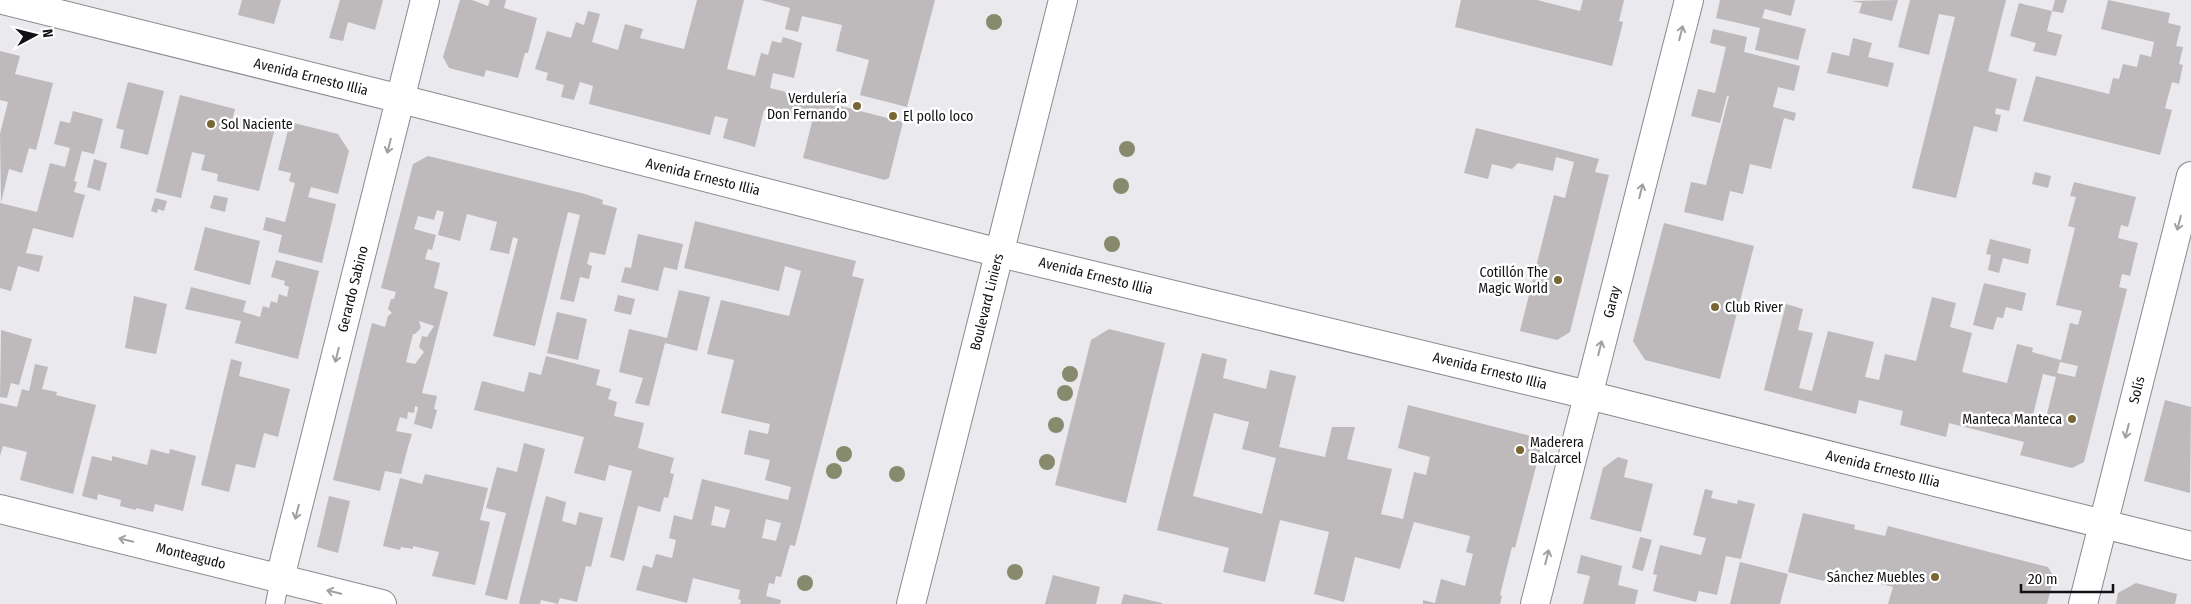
<svg xmlns="http://www.w3.org/2000/svg" width="2191" height="604" viewBox="0 0 2191 604" font-family="'Fira Sans Condensed',sans-serif">
  <style>
    .building { fill: #beb9bb; fill-rule: evenodd }
    .lines { fill: none; stroke-linecap: round; stroke-linejoin: round }
    .lane-casing { stroke: #8a8a8e; stroke-width: 20 }
    .street-casing { stroke: #8a8a8e; stroke-width: 30 }
    .secondary-casing { stroke: #8a8a8e; stroke-width: 30 }
    .lane { stroke: #fff; stroke-width: 18 }
    .street { stroke: #fff; stroke-width: 28 }
    .secondary { stroke: #fff; stroke-width: 28 }
    .tree { fill: #878a6c }
    .oneway { stroke: #a0a0a1 }
    .poi-dot { fill: #786735; stroke: #fff; stroke-width: 2 }
    .labels { text-anchor: middle; dominant-baseline: central; stroke-width: 5; stroke-linejoin: round; paint-order: stroke }
    .street-label { font-size: 14px; fill: #121214; stroke: #fff }
    .poi-label { font-size: 14px; fill: #121214; stroke: #fff; text-anchor: end }
  </style>
  <rect width="100%" height="100%" fill="#eae9ee"/>
  <g class="building">
    <path d="M242,0H281L274,24L238,15Z"/>
    <path d="M340,0H383L375,30L348,22L343,41L329,38Z"/>
    <path d="M460,0H472L488,6L490,0H506L504,8L537,18L528,53H525L518,78L486,70L484,77L449,68L443,57Z"/>
    <path d="M697,0H744L727,69L755,76L761,53L768,55L772,41L781,43L783,37L802,43L794,78L773,73L770,88L903,122L889,178L885,180L803,158L812,122L764,110L755,147L723,138L728,119L715,116L710,135L589,104L593,86L580,82L574,100L561,97L564,85L546,80L548,73L535,69L547,31L571,38L576,22L584,25L588,11L600,14L592,42L618,50L625,24L643,29L640,38L684,49Z"/>
    <path d="M761,0H935L907,107L860,95L869,60L836,51L842,25L802,16L798,32L785,29L790,8Z"/>
    <path d="M1461,0H1537L1580,11L1583,0H1624L1619,21L1623,22L1612,66L1455,27Z"/>
    <path d="M1720,0H1795L1791,16L1765,9L1762,18L1806,29L1798,60L1755,50L1760,28L1716,18Z"/>
    <path d="M1898,0L1892,21L1859,13L1862,3L1851,1Z"/>
    <path d="M1910,0H2006L1988,71L2017,79L2009,111L1996,108L1995,114L2001,115L1997,132L1974,126L1956,198L1912,188L1955,17L1939,14L1929,55L1898,47Z"/>
    <path d="M2055,0H2067L2063,13L2052,11Z"/>
    <path d="M2108,0L2170,13L2168,23L2181,26L2176,46L2183,47L2179,64L2183,65L2179,84L2172,82L2165,108L2172,110L2160,155L2023,121L2036,76L2109,94L2113,78L2119,79L2123,64L2137,67L2140,54L2151,57L2154,42L2101,29Z"/>
    <path d="M2019,3L2052,11L2047,31L2062,35L2056,56L2033,51L2036,43L2010,36Z"/>
    <path d="M1713,29L1747,37L1744,52L1800,66L1794,91L1778,87L1773,107L1796,113L1794,121L1784,118L1771,169L1750,164L1743,194L1730,191L1723,221L1684,212L1691,182L1706,185L1729,96H1727L1720,123L1691,116L1698,89L1715,93L1726,47L1710,43Z"/>
    <path d="M1853,38L1872,43L1868,57L1894,63L1888,87L1827,73L1832,52L1849,56Z"/>
    <path d="M0,51L20,56L15,74L53,83L36,150L29,148L22,173L9,169L1,203L0,134L8,102L0,100Z"/>
    <path d="M128,82L164,91L148,155L120,148L124,130L116,128Z"/>
    <path d="M180,95L235,109L231,125L259,132L260,124L275,128L259,191L217,181L218,174L201,170L205,155L192,152L181,198L156,192Z"/>
    <path d="M73,111L103,119L94,154L82,151L74,181L77,182L74,192L85,195L73,238L33,228L26,253L43,256L39,272L18,266L11,291L0,288V203L37,212L50,163L65,167L70,148L54,144L60,121L70,123Z"/>
    <path d="M290,122L338,134L349,151L338,194L311,187L308,197L336,204L322,263L278,252L282,235L263,230L266,217L285,222L295,183L289,181L291,173L278,170Z"/>
    <path d="M1476,128L1599,159L1595,172L1609,175L1570,332L1557,340L1520,331L1554,195L1565,198L1574,162L1556,157L1553,171L1518,163L1512,169L1492,164L1488,179L1464,173Z"/>
    <path d="M428,156L585,194L603,200L602,204L617,208L605,255L590,252L587,264L592,266L589,279L580,277L574,302L560,299L580,215L568,212L535,346L493,336L518,239L513,237L509,254L490,250L497,222L467,214L460,241L438,235L444,212L437,210L434,220L418,216L414,229L436,235L432,250L428,249L425,259L440,263L434,288L448,292L422,393L437,396L434,409L437,410L432,429L414,424L418,407L415,406L414,413L408,412L407,419L400,417L396,431L412,434L408,447L401,474L385,471L380,491L333,480L372,323L385,327L388,316L392,313L388,309L391,299H394L396,292L381,288L413,164ZM419,321L434,326L427,337L422,336L419,347L424,352L415,364L406,362L413,334H415L421,328Z"/>
    <path d="M94,159L107,163L100,191L87,187Z"/>
    <path d="M2035,172L2051,176L2048,188L2032,184Z"/>
    <path d="M2074,182L2136,197L2128,227L2121,225L2118,238L2138,243L2130,276L2122,274L2119,287L2127,289L2084,462L2072,468L2020,455L2024,442L1949,423L1946,437L1900,425L1903,411L1859,400L1856,414L1764,390L1786,304L1803,309L1798,330L1813,333L1799,388L1812,391L1828,331L1874,342L1865,377L1879,380L1885,354L1916,361L1932,297L1956,303L1950,327L1972,333L1962,372L2007,383L2017,344L2033,348L2032,352L2061,360L2070,323L2078,325L2082,311L2056,305L2075,228L2068,226L2076,197L2070,196ZM2060,362L2078,366L2075,377L2057,373ZM2043,374L2056,377L2046,418L2033,415Z"/>
    <path d="M214,195L228,198L225,212L210,208Z"/>
    <path d="M155,198L167,201L164,211L158,209L157,213L151,211Z"/>
    <path d="M695,221L856,261L852,276L864,279L795,546L790,545L781,577L776,576L774,584L769,583L766,596L781,600L780,604H740L741,600L738,599L740,590L693,578L687,603L636,590L643,565L652,568L656,554L672,558L676,540L669,538L674,515L692,520L702,479L788,500L791,487L765,480L770,460L744,454L749,430L768,434L770,424L721,413L734,360L707,354L721,300L789,316L801,271L785,266L779,291L684,268ZM715,506L730,510L725,528L711,525ZM766,519L781,523L776,541L762,538Z"/>
    <path d="M1664,223L1754,246L1720,379L1645,360L1633,341Z"/>
    <path d="M205,227L260,241L250,285L194,270Z"/>
    <path d="M638,234L683,244L677,270L664,267L658,291L621,282L625,267L631,268Z"/>
    <path d="M1990,239L2031,249L2028,264L2003,258L1999,273L1988,270L1991,255L1986,254Z"/>
    <path d="M276,260L319,271L298,359L235,343L241,321L185,309L191,287L246,301L243,312L260,317L263,306L269,308L271,301L277,303L279,294L287,297L289,287L284,285L285,281L271,277Z"/>
    <path d="M1984,283L2026,293L2022,311L2006,307L2003,318L1997,317L1993,330L1973,325Z"/>
    <path d="M679,290L710,297L697,351L665,343L649,406L635,403L643,378L619,372L629,329L667,338Z"/>
    <path d="M618,295L635,299L631,315L614,311Z"/>
    <path d="M134,296L167,304L156,354L125,348Z"/>
    <path d="M557,312L587,319L578,360L547,353Z"/>
    <path d="M1109,329L1165,343L1126,503L1055,485L1091,340Z"/>
    <path d="M1,330L32,339L19,385L11,383L7,398L0,397Z"/>
    <path d="M1202,353L1227,359L1223,378L1266,389L1270,370L1296,376L1279,447L1325,457L1332,427H1355L1347,459L1392,469L1381,514L1403,519L1414,472L1426,475L1430,457L1398,448L1408,405L1543,439L1515,548L1512,547L1500,595L1502,596L1500,604H1423V600L1435,603L1441,579L1465,586L1473,554L1466,552L1470,536L1414,522L1400,569L1355,557L1344,602L1314,594L1329,532L1280,520L1265,582L1223,572L1229,548L1157,530ZM1214,413L1249,422L1242,449L1276,458L1262,514L1193,496Z"/>
    <path d="M546,356L600,370L596,385L611,389L608,399L617,402L614,416L644,423L638,448L674,458L670,473L674,474L668,498L664,497L660,512L638,506L624,561L610,557L632,471L609,465L605,481L574,473L584,437L474,410L482,381L524,392L529,372L541,375Z"/>
    <path d="M231,359L242,362L239,376L290,389L278,437L264,433L255,468L236,464L229,492L201,485Z"/>
    <path d="M35,364L48,367L42,389L57,392L56,395L96,405L73,494L20,480L27,452L3,446L0,456V403L17,407L22,389L29,391Z"/>
    <path d="M2165,400L2191,407L2190,493L2144,481Z"/>
    <path d="M524,443L545,449L507,600L485,595L506,513L486,508L497,467L517,472Z"/>
    <path d="M151,449L169,454L170,449L196,456L183,511L155,504L153,512L136,508V510L120,506L121,500L98,494L97,500L82,496L92,456L112,461V456L147,465Z"/>
    <path d="M1618,457L1628,460L1624,477L1653,484L1641,532L1590,519L1603,468Z"/>
    <path d="M425,474L488,488L480,520L490,522L475,585L432,576L439,552L413,546V549L401,547L400,550L383,546L400,478L422,484Z"/>
    <path d="M1705,489L1713,491L1711,498L1737,504L1738,500L1755,504L1741,559L1726,556L1717,595L1699,591L1696,602L1653,591L1657,575L1653,574L1660,545L1701,555L1706,538L1693,535Z"/>
    <path d="M329,496L350,501L338,553L317,547Z"/>
    <path d="M546,496L566,502L562,521L576,525L579,512L603,518L591,567L586,566L577,602L560,598L558,604L541,600L540,604H521L519,603Z"/>
    <path d="M1803,513L1855,525L1854,529L1885,536L1888,526L2048,567L2054,577L2047,604H1888L1893,587L1843,574L1840,585L1788,572Z"/>
    <path d="M1640,537L1652,540L1643,571L1632,568Z"/>
    <path d="M1581,555L1622,566L1618,585L1638,590L1635,604H1583L1590,576L1577,573Z"/>
    <path d="M1740,562L1788,574L1780,604H1730Z"/>
    <path d="M1053,575L1100,587L1096,604H1045Z"/>
    <path d="M2136,583L2177,594L2175,604H2116L2118,593Z"/>
    <path d="M1124,594L1162,603V604H1121Z"/>
  </g>
  <g class="lines">
    <g class="lane-casing">
      <path id="lane" d="M275,604L280,578"/>
    </g>
    <g class="street-casing">
      <g id="street">
        <path d="M0,509L382,604"/>
        <path d="M280,578L425,0"/>
        <path d="M1535,604L1689,0"/>
        <path d="M2083,604L2191,176"/>
      </g>
    </g>
    <g class="secondary-casing">
      <g id="secondary">
        <path d="M3,0L401,99L1000,253L1588,395L2191,546"/>
        <path d="M911,604L1063,0"/>
      </g>
    </g>
    <use href="#lane" class="lane"/>
    <use href="#street" class="street"/>
    <use href="#secondary" class="secondary"/>
  </g>
  <g class="tree">
    <circle cx="994" cy="22" r="8"/>
    <circle cx="1127" cy="149" r="8"/>
    <circle cx="1121" cy="186" r="8"/>
    <circle cx="1112" cy="244" r="8"/>
    <circle cx="1070" cy="374" r="8"/>
    <circle cx="1065" cy="393" r="8"/>
    <circle cx="1056" cy="425" r="8"/>
    <circle cx="844" cy="454" r="8"/>
    <circle cx="1047" cy="462" r="8"/>
    <circle cx="834" cy="471" r="8"/>
    <circle cx="897" cy="474" r="8"/>
    <circle cx="1015" cy="572" r="8"/>
    <circle cx="805" cy="583" r="8"/>
  </g>
  <defs><path id="oneway-shaft" d="M-6 0H5M1.5-3L5.5 0L1.5 3" fill="none" stroke-width="1.6" stroke-linecap="round" stroke-linejoin="round" transform="scale(1.25)"/></defs>
  <g class="oneway">
    <use href="#oneway-shaft" transform="translate(1681 33) rotate(-76)"/>
    <use href="#oneway-shaft" transform="translate(389 146) rotate(104)"/>
    <use href="#oneway-shaft" transform="translate(1641 191) rotate(-76)"/>
    <use href="#oneway-shaft" transform="translate(2179 223) rotate(104)"/>
    <use href="#oneway-shaft" transform="translate(1600 348) rotate(-76)"/>
    <use href="#oneway-shaft" transform="translate(337 355) rotate(104)"/>
    <use href="#oneway-shaft" transform="translate(2127 431) rotate(104)"/>
    <use href="#oneway-shaft" transform="translate(297 512) rotate(104)"/>
    <use href="#oneway-shaft" transform="translate(126 540) rotate(-166)"/>
    <use href="#oneway-shaft" transform="translate(1547 557) rotate(-76)"/>
    <use href="#oneway-shaft" transform="translate(334 592) rotate(-166)"/>
  </g>
  <g class="poi-dot">
    <circle cx="857" cy="106" r="5"/>
    <circle cx="893" cy="116" r="5"/>
    <circle cx="211" cy="124" r="5"/>
    <circle cx="1558" cy="280" r="5"/>
    <circle cx="1715" cy="307" r="5"/>
    <circle cx="2072" cy="419" r="5"/>
    <circle cx="1520" cy="450" r="5"/>
    <circle cx="1935" cy="577" r="5"/>
  </g>
  <g class="labels">
    <g class="street-label">
      <text transform="translate(311 77) rotate(14)">Avenida Ernesto Illia</text>
      <text transform="translate(703 177) rotate(14)">Avenida Ernesto Illia</text>
      <text transform="translate(1096 276) rotate(14)">Avenida Ernesto Illia</text>
      <text transform="translate(353 289) rotate(-76)">Gerardo Sabino</text>
      <text transform="translate(987 302) rotate(-76)">Boulevard Liniers</text>
      <text transform="translate(1612 302) rotate(-76)">Garay</text>
      <text transform="translate(1490 371) rotate(14)">Avenida Ernesto Illia</text>
      <text transform="translate(2137 390) rotate(-76)">Solís</text>
      <text transform="translate(1883 469) rotate(14)">Avenida Ernesto Illia</text>
      <text transform="translate(191 556) rotate(14)">Monteagudo</text>
    </g>
    <g class="poi-label">
      <text x="847" y="98">Verdulería<tspan x="847" dy="16">Don Fernando</tspan></text>
      <text x="903" y="116" text-anchor="start">El pollo loco</text>
      <text x="221" y="124" text-anchor="start">Sol Naciente</text>
      <text x="1548" y="272">Cotillón The<tspan x="1548" dy="16">Magic World</tspan></text>
      <text x="1725" y="307" text-anchor="start">Club River</text>
      <text x="2062" y="419">Manteca Manteca</text>
      <text x="1530" y="442" text-anchor="start">Maderera<tspan x="1530" dy="16">Balcarcel</tspan></text>
      <text x="1925" y="577">Sánchez Muebles</text>
    </g>
  </g>
  <g transform="translate(35 35) rotate(83)" stroke="#ffffff" stroke-width="4" paint-order="stroke">
  <path d="M0-4L9 19L0 12L-9 19Z" fill="#121214"/>
  <text y="-8" font-size="14" font-weight="bold" text-anchor="middle" fill="#121214">N</text>
  </g>
  <path d="M2021 584v8h92v-8" fill="none" stroke="#121214" stroke-width="2.5"/>
  <text x="2028" y="584" font-size="15" fill="#121214" stroke="#ffffff" stroke-width="4" paint-order="stroke">20 m</text>
</svg>
